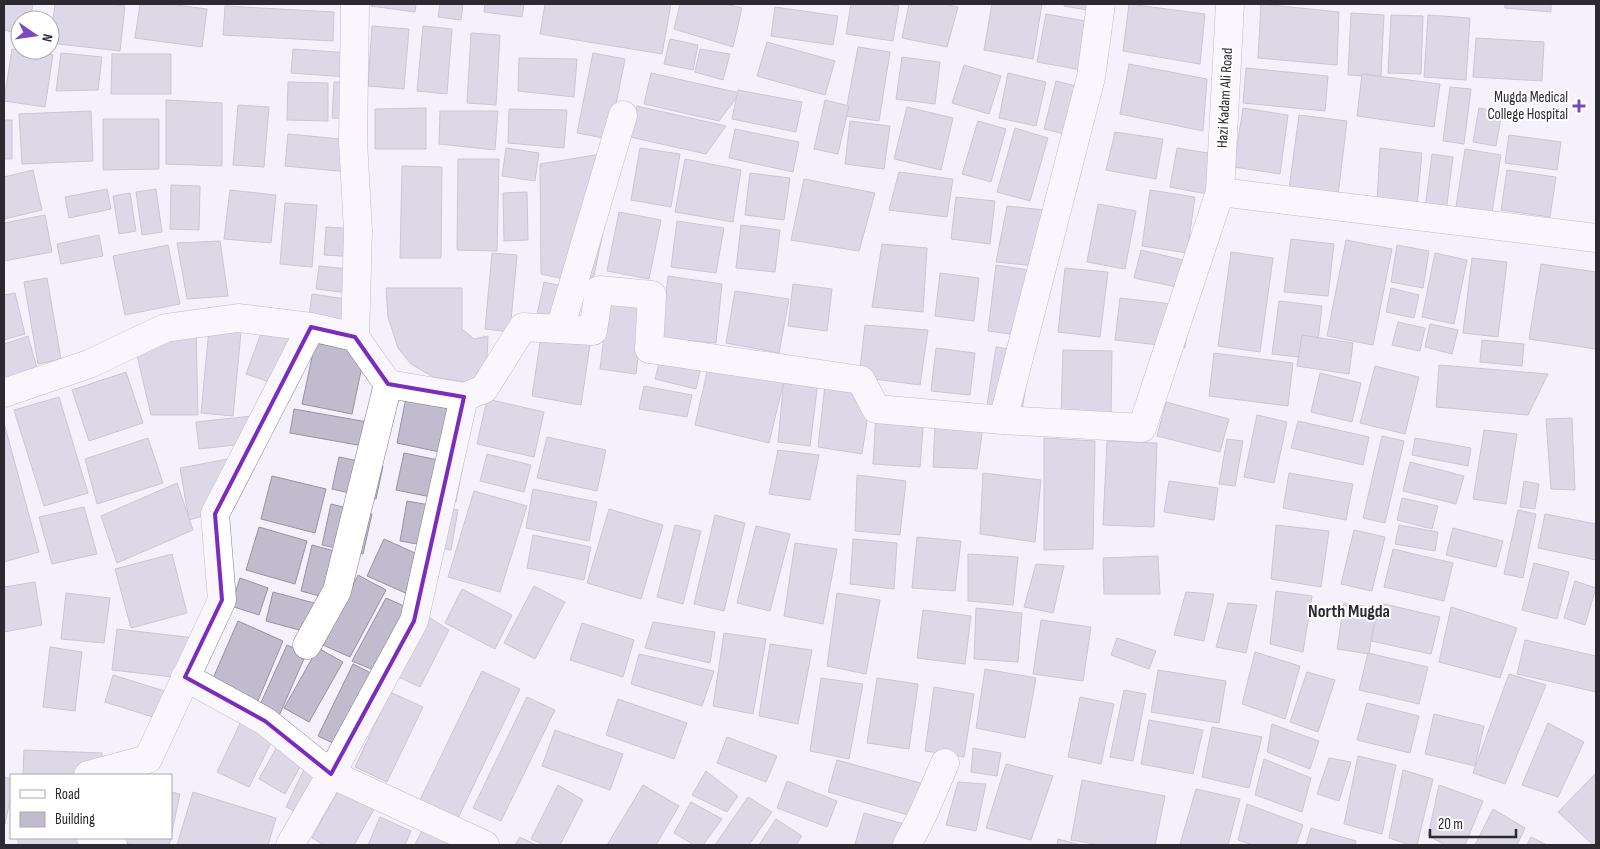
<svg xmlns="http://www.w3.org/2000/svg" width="1600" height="849" viewBox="0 0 1600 849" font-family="'Sofia Sans Condensed',sans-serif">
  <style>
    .building { fill: #c1bbce; stroke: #9792a4 }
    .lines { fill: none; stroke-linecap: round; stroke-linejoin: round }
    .minor-casing { stroke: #827d8f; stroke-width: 29 }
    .minor { stroke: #fff; stroke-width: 28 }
    .marked { fill: none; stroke: #7b2cbf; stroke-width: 4; stroke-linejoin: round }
    .poi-dot { fill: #7a49c1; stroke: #fff; stroke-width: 2 }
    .labels { text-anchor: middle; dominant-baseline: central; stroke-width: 4; stroke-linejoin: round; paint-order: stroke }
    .poi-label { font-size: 15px; fill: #2b2931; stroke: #fff; text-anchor: end }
    .street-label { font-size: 15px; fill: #2b2931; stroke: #fff }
    .quarter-label { font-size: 18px; font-weight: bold; fill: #2b2931; stroke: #fff }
  </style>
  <rect width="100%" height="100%" fill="#f4f0fc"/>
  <g class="building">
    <path d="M4,4H33L30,20H20V34L4,30Z"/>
    <path d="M55,4H105L125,6L120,51L50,43Z"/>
    <path d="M140,4H169L207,9L202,47L135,38Z"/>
    <path d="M372,4H416L415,12L371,6Z"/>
    <path d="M440,4H463L461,20L438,17Z"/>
    <path d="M485,4H524L522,17L484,12Z"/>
    <path d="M545,4H671L662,54L540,34Z"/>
    <path d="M680,4H725L742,8L733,47L674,29Z"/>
    <path d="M851,4H888L899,6L893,41L846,34Z"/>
    <path d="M909,4H942L958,7L947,47L902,38Z"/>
    <path d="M992,4H1042L1033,59L984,50Z"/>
    <path d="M1064,4H1089L1087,10L1064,6Z"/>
    <path d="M1129,4L1205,14L1200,64L1123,51Z"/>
    <path d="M1261,4L1339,12L1337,65L1258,58Z"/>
    <path d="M1505,4H1551V12L1505,8Z"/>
    <path d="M225,6L334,12L333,41L223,35Z"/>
    <path d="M775,7L838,16L833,45L771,36Z"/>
    <path d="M1351,13L1384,15L1381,77L1348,75Z"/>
    <path d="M1046,14L1091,22L1082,70L1037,62Z"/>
    <path d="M1391,15L1423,16L1421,74L1388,73Z"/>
    <path d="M1428,15L1470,18L1466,80L1424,77Z"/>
    <path d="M372,26L409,29L404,89L368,86Z"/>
    <path d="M423,26L452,29L447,94L417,91Z"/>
    <path d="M471,33L500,35L496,105L467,103Z"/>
    <path d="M1476,38L1544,42L1542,81L1473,77Z"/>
    <path d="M670,39L698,45L693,70L664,64Z"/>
    <path d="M767,42L835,61L825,95L757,76Z"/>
    <path d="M858,47L890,52L879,121L845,116Z"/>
    <path d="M12,49L53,55L45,107L4,101Z"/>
    <path d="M293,49L350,53L348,77L291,73Z"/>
    <path d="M700,49L730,54L723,80L695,72Z"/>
    <path d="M61,53L102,57L98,90L56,91Z"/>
    <path d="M593,53L625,59L609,139L577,133Z"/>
    <path d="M112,54H171V94H111Z"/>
    <path d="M902,57L940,62L935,104L896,99Z"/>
    <path d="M519,58L577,59L574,97L518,91Z"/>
    <path d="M1129,64L1207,79L1203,131L1120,114Z"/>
    <path d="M964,65L1001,76L989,114L952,103Z"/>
    <path d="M1246,68L1328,76L1325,111L1243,103Z"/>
    <path d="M651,73L740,93L719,121L644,104Z"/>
    <path d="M1008,73L1046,82L1036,126L999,118Z"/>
    <path d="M1362,74L1440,84L1434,127L1357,116Z"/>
    <path d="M1056,81L1084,88L1073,136L1044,129Z"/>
    <path d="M288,82L328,83V121L287,120Z"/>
    <path d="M334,82H354L352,119L332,118Z"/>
    <path d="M1450,87L1471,89L1464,144L1443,141Z"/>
    <path d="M738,90L802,102L796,132L732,119Z"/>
    <path d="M166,100L222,103V166L166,164Z"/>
    <path d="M825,100L849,106L838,154L814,149Z"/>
    <path d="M238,105L269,107L264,167L233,165Z"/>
    <path d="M637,106L726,126L706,154L630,137Z"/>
    <path d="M907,107L953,118L941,170L894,159Z"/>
    <path d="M426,108V149H375V109Z"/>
    <path d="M1243,108L1288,115L1280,174L1234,167Z"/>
    <path d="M1479,108L1502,112L1496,146L1473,142Z"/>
    <path d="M509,109L567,110L564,148L508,143Z"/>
    <path d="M91,111L93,161L22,164L19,114Z"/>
    <path d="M440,111H498L495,150L439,144Z"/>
    <path d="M1299,115L1347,121L1338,195L1289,189Z"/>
    <path d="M103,119H159V169L103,170Z"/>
    <rect x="4" y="120" width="8" height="39"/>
    <path d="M850,121L890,126L884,169L845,164Z"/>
    <path d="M978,121L1006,129L991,182L962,174Z"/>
    <path d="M1015,128L1048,138L1030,201L997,192Z"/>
    <path d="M735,129L799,142L793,172L729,158Z"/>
    <path d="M1115,132L1163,139L1156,179L1106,170Z"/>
    <path d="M288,134L352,140L349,172L285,166Z"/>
    <path d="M1509,135L1561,142L1557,170L1505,163Z"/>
    <path d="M506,148L539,153L535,181L502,176Z"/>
    <path d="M640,148L680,154L671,207L631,200Z"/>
    <path d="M1177,148L1214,154L1207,194L1170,187Z"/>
    <path d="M1380,148L1422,153L1417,206L1377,203Z"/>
    <path d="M1465,149L1501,155L1491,219L1455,213Z"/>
    <path d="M620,151L592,285L541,274L540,164Z"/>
    <path d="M1432,154L1453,157L1446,212L1425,209Z"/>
    <path d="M458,159H499L497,251L457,250Z"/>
    <path d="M685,159L741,170L733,222L675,212Z"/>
    <path d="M402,166L442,167L441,258H400Z"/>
    <path d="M33,170L42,210L4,219V177Z"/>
    <path d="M1507,170L1556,177L1550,217L1501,210Z"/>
    <path d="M899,172L953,179L947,217L889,210Z"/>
    <path d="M750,173L790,178L784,220L745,215Z"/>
    <path d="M804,179L875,193L859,251L791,240Z"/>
    <path d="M171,185L200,186L199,230L170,229Z"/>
    <path d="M107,189L111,209L69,218L65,197Z"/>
    <path d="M156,189L162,232L142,235L136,192Z"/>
    <path d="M230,190L276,195L271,243L224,239Z"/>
    <path d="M1150,190L1195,197L1187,253L1142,246Z"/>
    <path d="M527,192L528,240L504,241L503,193Z"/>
    <path d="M130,193L136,231L119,234L113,196Z"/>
    <path d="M956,197L995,201L990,244L951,239Z"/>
    <path d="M285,203L317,205L312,267L280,264Z"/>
    <path d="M1098,204L1136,211L1125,269L1087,262Z"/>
    <path d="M1007,206L1045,210L1035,266L996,262Z"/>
    <path d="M619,212L661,220L649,279L607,271Z"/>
    <path d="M45,215L52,252L4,261V223Z"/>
    <path d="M677,221L724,228L716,273L671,267Z"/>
    <path d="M741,225L780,230L775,272L736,268Z"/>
    <path d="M326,227L360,229L358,257L324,255Z"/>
    <path d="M99,235L103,256L61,264L57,244Z"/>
    <path d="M1291,239L1334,244L1328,296L1284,292Z"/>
    <path d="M1346,240L1392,249L1373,345L1327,336Z"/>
    <path d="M220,241L228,296L187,299L177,243Z"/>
    <path d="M882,244L927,248L923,312L872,307Z"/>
    <path d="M168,245L180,304L125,315L113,256Z"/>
    <path d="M1397,245L1429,251L1423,288L1391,282Z"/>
    <path d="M1141,250L1192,262L1186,289L1134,278Z"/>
    <path d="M1231,252L1273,258L1260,352L1218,346Z"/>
    <path d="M492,253L517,255L510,332L485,329Z"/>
    <path d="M1435,253L1467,260L1454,324L1422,317Z"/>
    <path d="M1472,258L1507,262L1498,337L1463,333Z"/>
    <path d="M1541,264L1596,272V349L1529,339Z"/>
    <path d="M996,265L1042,272L1033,337L988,331Z"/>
    <path d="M319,266L359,270L357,294L316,289Z"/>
    <path d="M1065,268L1108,272L1100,337L1058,332Z"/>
    <path d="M940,273L979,278L974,321L935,316Z"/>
    <path d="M668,276L722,284L716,343L661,338Z"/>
    <path d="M47,278L61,359L38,364L24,282Z"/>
    <path d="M544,282L584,291L576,328L536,319Z"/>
    <path d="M793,284L832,289L827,331L788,326Z"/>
    <path d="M386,288H462V329L474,339L488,336L486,385L433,377L411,364L398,348L388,317Z"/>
    <path d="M1391,288L1419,295L1414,318L1386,312Z"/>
    <path d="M735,291L789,299L779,353L726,343Z"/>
    <path d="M15,293L25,334L4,340V295Z"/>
    <path d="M312,294L366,302L361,333L308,324Z"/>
    <path d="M609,296L645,300L636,374L600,369Z"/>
    <path d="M1120,298L1190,306L1185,348L1115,340Z"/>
    <path d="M1279,301L1322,306L1316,359L1272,354Z"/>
    <path d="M1398,322L1425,328L1420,351L1392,345Z"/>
    <path d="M1430,324L1458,330L1452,354L1425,347Z"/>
    <path d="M865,325L928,330L920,385L859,377Z"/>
    <path d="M196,327L198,415H151L136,351Z"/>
    <path d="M263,328L294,339L278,385L246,374Z"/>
    <path d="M209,329L241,332L233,416L201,413Z"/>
    <path d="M542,330L591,338L581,405L532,396Z"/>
    <path d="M1302,335L1353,343L1349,374L1297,366Z"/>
    <path d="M28,336L40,379L4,387V344Z"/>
    <path d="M1482,340L1524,344L1522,366L1480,362Z"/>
    <path d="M315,343L365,352L352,414L302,404Z"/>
    <path d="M996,347L1031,352L1021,418L986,412Z"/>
    <path d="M936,348L975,353L970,395L931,391Z"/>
    <path d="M1063,350L1112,351L1111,415L1061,414Z"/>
    <path d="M662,352L702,362L696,389L655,379Z"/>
    <path d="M1214,353L1293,363L1288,406L1209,396Z"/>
    <path d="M710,359L785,376L769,443L695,425Z"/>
    <path d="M1439,365L1548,374L1528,415L1436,407Z"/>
    <path d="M1375,366L1419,377L1405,434L1360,423Z"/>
    <path d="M126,372L143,423L89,441L72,390Z"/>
    <path d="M1320,373L1361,383L1352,422L1311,412Z"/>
    <path d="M784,378L818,382L810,446L778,442Z"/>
    <path d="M825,385L871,394L862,454L818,447Z"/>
    <path d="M644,386L692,395L687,417L639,409Z"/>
    <path d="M407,393L474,407L463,457L397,443Z"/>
    <path d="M59,397L88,493L44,506L14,410Z"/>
    <path d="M487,399L544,412L534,457L477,444Z"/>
    <path d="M1166,402L1229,419L1220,452L1157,436Z"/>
    <path d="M294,409L373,423L369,447L290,433Z"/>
    <path d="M876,413L924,416L920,467L873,464Z"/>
    <path d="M1257,415L1287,422L1274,483L1244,477Z"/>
    <path d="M252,416L245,444L199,449L196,422Z"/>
    <path d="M1572,418L1575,490L1551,489L1546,419Z"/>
    <path d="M1298,421L1369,437L1363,465L1291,448Z"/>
    <path d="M4,423L39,552L4,562Z"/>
    <path d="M935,424L983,427L977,469L933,467Z"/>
    <path d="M1484,430L1517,434L1506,504L1473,499Z"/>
    <path d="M1382,436L1404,441L1385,523L1363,518Z"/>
    <path d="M547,437L606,450L597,491L537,478Z"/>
    <path d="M148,438L163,483L97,504L85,459Z"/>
    <path d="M1044,438L1095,441L1093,549L1044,550Z"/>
    <path d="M1415,438L1471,448L1468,466L1412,455Z"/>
    <path d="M1227,439L1243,441L1235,486L1219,484Z"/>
    <path d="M1107,441L1157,443L1154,527L1103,525Z"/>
    <path d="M778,450L819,455L810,500L769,494Z"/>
    <path d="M404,453L463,465L456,502L396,490Z"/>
    <path d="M487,454L531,465L524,492L480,481Z"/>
    <path d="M249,455L234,507L189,520L180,468Z"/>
    <path d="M339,457L383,466L376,499L332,489Z"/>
    <path d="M1410,462L1464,476L1456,504L1403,491Z"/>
    <path d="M983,473L1041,480L1035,542L980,534Z"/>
    <path d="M1289,473L1353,484L1346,520L1283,508Z"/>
    <path d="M857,475L906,481L900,535L855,531Z"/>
    <path d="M272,476L326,489L315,533L261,519Z"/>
    <path d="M1169,481L1218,488L1214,520L1164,512Z"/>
    <path d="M1524,481L1539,484L1535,509L1520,507Z"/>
    <path d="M177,483L193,530L117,563L101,516Z"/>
    <path d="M533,489L597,502L589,541L526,528Z"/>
    <path d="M474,491L527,506L500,592L448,577Z"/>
    <path d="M1402,498L1438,506L1432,529L1397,520Z"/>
    <path d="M407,501L458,510L451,550L400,541Z"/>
    <path d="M331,504L372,514L363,554L322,545Z"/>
    <path d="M84,507L97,554L52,564L39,517Z"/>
    <path d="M609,509L663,525L641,599L587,583Z"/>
    <path d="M1518,510L1536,514L1523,578L1504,574Z"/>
    <path d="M1545,514L1596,524V560L1538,548Z"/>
    <path d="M715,515L745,523L724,611L694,604Z"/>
    <path d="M675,525L701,531L683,604L657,597Z"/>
    <path d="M1276,525L1329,531L1321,587L1271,579Z"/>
    <path d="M1399,525L1438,532L1435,551L1395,544Z"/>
    <path d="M756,526L790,534L770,611L737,603Z"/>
    <path d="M259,527L307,541L295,584L246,570Z"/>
    <path d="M1453,528L1503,541L1496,567L1446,555Z"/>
    <path d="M1354,530L1385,537L1372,591L1341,584Z"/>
    <path d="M533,535L591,547L584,580L527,568Z"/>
    <path d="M917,537L961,541L955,591L912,588Z"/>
    <path d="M384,539L426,558L410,595L367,576Z"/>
    <path d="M853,539L897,543L894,589L850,584Z"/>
    <path d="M795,543L837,549L823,624L784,616Z"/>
    <path d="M312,545L350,555L338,601L301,591Z"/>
    <path d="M1393,549L1453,563L1444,601L1384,587Z"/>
    <path d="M172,554L187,613L131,628L115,569Z"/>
    <path d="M968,554L1018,557L1013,605L968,601Z"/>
    <path d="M1158,556L1160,594H1104L1103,558Z"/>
    <path d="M1534,563L1569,572L1557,619L1522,610Z"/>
    <path d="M1036,564L1064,566L1053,613L1024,607Z"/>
    <path d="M358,575L386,590L350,657L323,645Z"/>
    <path d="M240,578L268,588L259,615L231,606Z"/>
    <path d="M1575,581L1596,588L1585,625L1564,618Z"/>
    <path d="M35,582L42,625L4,632V587Z"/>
    <path d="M534,586L565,602L535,659L504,643Z"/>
    <path d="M462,589L512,615L495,649L445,623Z"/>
    <path d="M1276,591L1312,596L1303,652L1270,644Z"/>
    <path d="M273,592L329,607L321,636L266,621Z"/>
    <path d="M1186,592L1214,594L1204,641L1174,635Z"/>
    <path d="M66,593L110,598L104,643L61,639Z"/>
    <path d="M837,593L880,600L866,674L827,666Z"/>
    <path d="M386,598L413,610L383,674L352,661Z"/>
    <path d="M1228,603L1257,605L1246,653L1216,647Z"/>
    <path d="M1344,603L1376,608L1369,654L1337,649Z"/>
    <path d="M1380,603L1440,617L1431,654L1371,641Z"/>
    <path d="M1451,607L1517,628L1500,678L1439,662Z"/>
    <path d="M976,608L1022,613L1018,662L974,659Z"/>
    <path d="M923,610L971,616L965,664L917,658Z"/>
    <path d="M422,613L449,630L420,687L392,674Z"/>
    <path d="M1041,620L1091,627L1083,681L1033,674Z"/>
    <path d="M238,621L283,641L257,703L211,683Z"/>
    <path d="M653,622L715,632L710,663L645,648Z"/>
    <path d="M582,623L634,640L623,677L570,660Z"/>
    <path d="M117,629L195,638L190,679L112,670Z"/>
    <path d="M724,633L766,639L753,714L713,706Z"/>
    <path d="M1117,638L1156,651L1149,669L1111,655Z"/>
    <path d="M1525,640L1596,656V692L1517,674Z"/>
    <path d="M770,644L812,650L798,724L759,716Z"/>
    <path d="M287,645L306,654L279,716L259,707Z"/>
    <path d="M50,647L82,652L75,711L43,707Z"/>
    <path d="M318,648L343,662L309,722L284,708Z"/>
    <path d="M1255,652L1300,666L1285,719L1242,704Z"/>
    <path d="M1368,653L1428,667L1419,704L1359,690Z"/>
    <path d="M639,654L714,671L702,706L631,684Z"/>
    <path d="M353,664L383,679L348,750L318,736Z"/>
    <path d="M985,669L1036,678L1025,738L976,728Z"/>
    <path d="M1158,670L1226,681L1219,723L1151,712Z"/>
    <path d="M482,671L520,689L457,820L419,802Z"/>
    <path d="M1307,672L1335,680L1318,732L1290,722Z"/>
    <path d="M1509,674L1546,685L1505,784L1473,773Z"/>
    <path d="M113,675L168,692L159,719L105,702Z"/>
    <path d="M821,678L863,684L849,759L810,751Z"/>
    <path d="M877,678L918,684L909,749L867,743Z"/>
    <path d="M934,687L974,694L964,757L925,751Z"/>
    <path d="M1124,690L1146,694L1133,761L1110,757Z"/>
    <path d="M390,692L423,707L387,782L355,767Z"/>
    <path d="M527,697L555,710L501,821L473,808Z"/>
    <path d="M1080,697L1114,704L1101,764L1068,757Z"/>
    <path d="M618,699L687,723L674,759L606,735Z"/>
    <path d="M1367,703L1419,716L1410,753L1357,740Z"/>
    <path d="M245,713L278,729L249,787L217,772Z"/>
    <path d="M1434,714L1484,726L1475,766L1425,754Z"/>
    <path d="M1149,720L1203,730L1193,774L1141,764Z"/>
    <path d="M1548,723L1584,742L1558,797L1522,785Z"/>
    <path d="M1272,724L1319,741L1310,769L1267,752Z"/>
    <path d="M1212,727L1262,737L1249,788L1202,777Z"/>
    <path d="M555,730L623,754L610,790L542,766Z"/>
    <path d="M284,734L310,749L285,794L259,779Z"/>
    <path d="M727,737L777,756L766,782L717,763Z"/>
    <path d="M973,748L1001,753L997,776L971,772Z"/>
    <path d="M24,750L102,753L101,775H23Z"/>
    <path d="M1358,756L1396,765L1382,834L1344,824Z"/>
    <path d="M310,757L343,773L320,823L286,807Z"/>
    <path d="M1329,758L1351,762L1339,801L1317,794Z"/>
    <path d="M1264,759L1311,778L1302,812L1255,795Z"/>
    <path d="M837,760L924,784L915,817L828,792Z"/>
    <path d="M1006,764L1053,776L1031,840L986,828Z"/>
    <path d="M1403,770L1433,779L1417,845H1410L1389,838Z"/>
    <path d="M706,771L738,796L727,812L692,795Z"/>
    <path d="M348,773L383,793L354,845H324L312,838Z"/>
    <path d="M1596,773V842L1593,845L1558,812Z"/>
    <path d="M4,777L11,779V796L5,824H4Z"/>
    <path d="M1082,780L1165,796L1155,845H1100L1071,840Z"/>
    <path d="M787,781L837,801L827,827L777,808Z"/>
    <path d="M958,782L986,784L976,831L946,825Z"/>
    <path d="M558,785L583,800L560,845H544L531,839Z"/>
    <path d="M643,785L679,806L656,845H607Z"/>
    <path d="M1439,785L1483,801L1465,845H1441L1442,843L1428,836Z"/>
    <path d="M1196,789L1240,799L1228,845H1187L1180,844Z"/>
    <path d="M171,792L180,794L171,836Z"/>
    <path d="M193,792L276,818L268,845H177Z"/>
    <path d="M748,797L772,812L749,845H715Z"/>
    <path d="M691,802L722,819L703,845H694L674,833Z"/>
    <path d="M1247,804L1303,825L1296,845H1253L1238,840Z"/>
    <path d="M1493,809L1525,828L1517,845H1475Z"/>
    <path d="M864,813L908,825L902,845H861L855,844Z"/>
    <path d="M380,817L411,831L405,845H368Z"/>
    <path d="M776,819L802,836L796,845H759Z"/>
    <path d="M424,826L453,841L451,845H415Z"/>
    <path d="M1311,828L1356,841L1355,845H1306Z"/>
    <path d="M520,837L536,845H515Z"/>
    <path d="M1531,837L1547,845H1527Z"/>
    <rect x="18" y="838" width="74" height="7"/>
    <path d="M113,838H171L169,845H134L113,841Z"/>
    <path d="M1058,839L1081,845H1057Z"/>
  </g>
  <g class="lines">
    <g class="minor-casing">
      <g id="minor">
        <path d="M355,4L353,141L358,231L355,337L388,384L464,397L484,389L523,327L593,331L599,290L652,295L649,349L861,380L876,409L1003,420L1142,428L1220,192L1230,4"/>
        <path d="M1220,192L1596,238"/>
        <path d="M560,329L623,115"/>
        <path d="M4,393L89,364L165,328L238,318L311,327L355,337"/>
        <path d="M1003,420L1091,77L1101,4"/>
        <path d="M307,645L337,591L388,384"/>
        <path d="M185,677L265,721L331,774L485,845"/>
        <path d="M88,775L148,759L222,600L215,514L311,327"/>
        <path d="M91,838L113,845"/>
        <path d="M290,845L331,774L414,621L464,397"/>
        <path d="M907,845L924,812L945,763"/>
      </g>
    </g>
    <use href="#minor" class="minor"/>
  </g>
  <path d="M0 0H1600V849H0ZM311,327L355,337L388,384L464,397L414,621L331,774L265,721L185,677L222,600L215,514Z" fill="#f4f0fc" fill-opacity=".55" fill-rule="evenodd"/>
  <path class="marked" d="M311,327L355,337L388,384L464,397L414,621L331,774L265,721L185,677L222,600L215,514Z"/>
  <path class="poi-dot" d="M1576.5 98.5h5v5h5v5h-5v5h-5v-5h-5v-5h5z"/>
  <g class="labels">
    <g class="poi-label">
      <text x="1568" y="97">Mugda Medical<tspan x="1568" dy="17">College Hospital</tspan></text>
    </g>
    <g class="street-label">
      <text transform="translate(1225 98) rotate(-87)">Hazi Kadam Ali Road</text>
    </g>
    <g class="quarter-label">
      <text x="1349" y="611">North Mugda</text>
    </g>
  </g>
  <rect width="1600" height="849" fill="none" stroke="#2b2931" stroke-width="10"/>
  <rect x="10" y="774" width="162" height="65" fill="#ffffff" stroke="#aaa9ad"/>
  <rect x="20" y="790" width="25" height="8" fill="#ffffff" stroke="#aaa9ad"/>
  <text x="55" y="799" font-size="15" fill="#2b2931">Road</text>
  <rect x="20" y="812" width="25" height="15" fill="#c1bbce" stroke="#aaa9ad"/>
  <text x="55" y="824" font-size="15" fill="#2b2931">Building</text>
  <g transform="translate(35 35) rotate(103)"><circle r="24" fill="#ffffff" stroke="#aaa9ad"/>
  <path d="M0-4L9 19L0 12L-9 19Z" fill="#7a49c1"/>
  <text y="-8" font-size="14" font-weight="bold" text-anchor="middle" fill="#2b2931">N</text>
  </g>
  <path d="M1430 829v8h86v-8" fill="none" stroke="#2b2931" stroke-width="2.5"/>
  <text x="1438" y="829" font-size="15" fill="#2b2931" stroke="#ffffff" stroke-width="4" paint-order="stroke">20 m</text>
</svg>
